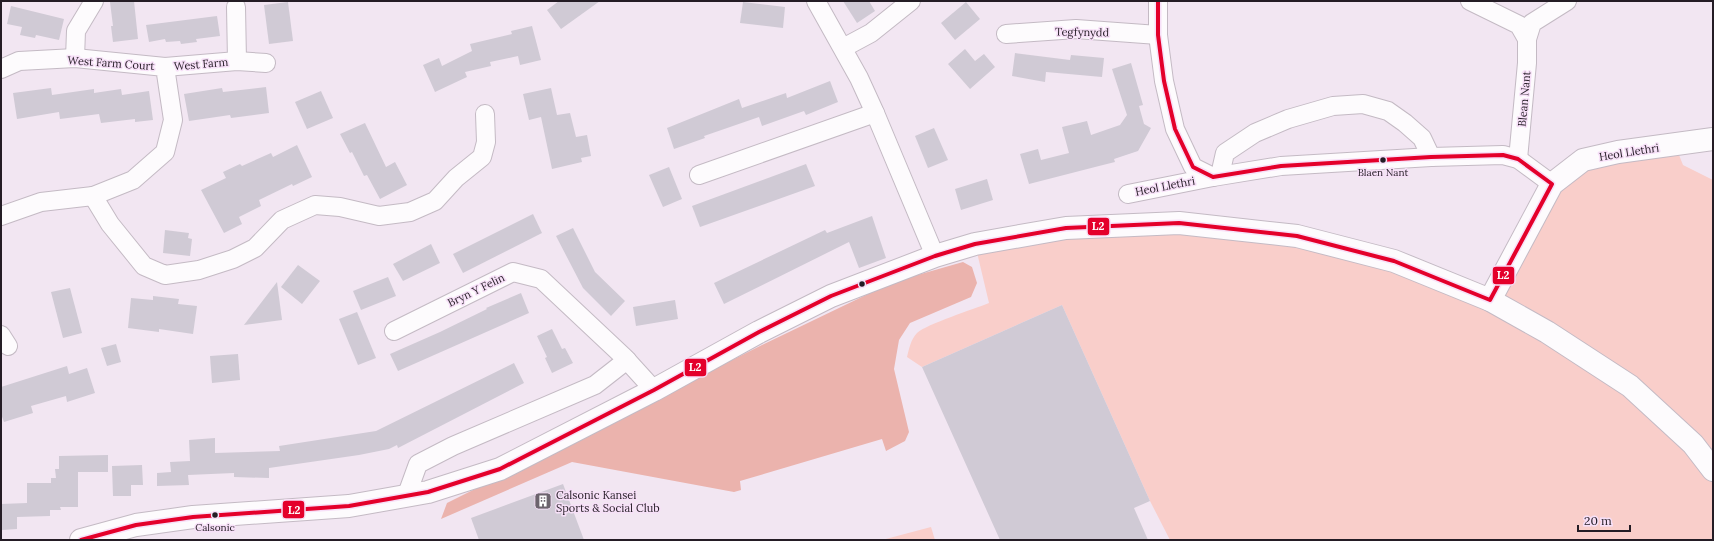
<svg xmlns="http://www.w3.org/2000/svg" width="1714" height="541" viewBox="0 0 1714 541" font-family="Lora,serif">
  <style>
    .green { fill: #f9ceca }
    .forest { fill: #ebb3ad }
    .building { fill: #d0cad5 }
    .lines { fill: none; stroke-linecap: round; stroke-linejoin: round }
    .minor-casing { stroke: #c4bac4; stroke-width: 20 }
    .tertiary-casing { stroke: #c4bac4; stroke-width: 24 }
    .secondary-casing { stroke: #c4bac4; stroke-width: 24 }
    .minor { stroke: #fdfbfd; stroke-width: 18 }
    .tertiary { stroke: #fdfbfd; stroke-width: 22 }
    .secondary { stroke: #fdfbfd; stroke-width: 22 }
    .bus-1-casing { stroke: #f7e0f8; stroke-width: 7 }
    .bus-1 { stroke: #e4002b; stroke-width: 4 }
    .bus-dot { fill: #241c25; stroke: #f7e0f8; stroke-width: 1.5 }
    .labels { text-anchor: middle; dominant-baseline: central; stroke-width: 3; stroke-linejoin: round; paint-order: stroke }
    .bus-label { font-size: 10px; fill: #241c25; stroke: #f7e0f8 }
    .street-label { font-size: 11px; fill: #241c25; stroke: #f7e0f8 }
    .poi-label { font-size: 11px; fill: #241c25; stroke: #f7e0f8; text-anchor: start }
    .line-badge { stroke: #f7e0f8; stroke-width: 1.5 }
    .badge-label { font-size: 11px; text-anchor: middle; font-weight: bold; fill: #fff }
  </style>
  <rect width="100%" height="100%" fill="#f2e6f2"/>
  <g class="green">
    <path d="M1675,145L1683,165L1713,180V540H1170L1150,501L1062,305L922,367L907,357C909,349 911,339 917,333C927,324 974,309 989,303L975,244L1066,228L1297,236L1490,300L1552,184L1583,160Z"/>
    <path d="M931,527L935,540H882Z"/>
  </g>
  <path class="forest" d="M963,262L972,267L977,283L971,297L910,323L899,340L894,369L909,432L905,441L886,451L882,439L740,481L741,490L734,492L572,462L441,519L447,503L758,347L893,282Z"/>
  <g class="building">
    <path d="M122,1H134L138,39L113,42L111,26H113L110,2Z"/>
    <path d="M559,1H600L561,29L547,10Z"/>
    <path d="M843,1H869L875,11L857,23Z"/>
    <path d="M288,2L293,41L269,44L264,5Z"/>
    <path d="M743,2L785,7L783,28L740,23Z"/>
    <path d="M966,2L980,19L955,40L941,23Z"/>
    <path d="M11,6L64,19L59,40L36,35L35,38L20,35L22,27L7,24Z"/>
    <path d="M217,16L220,36L196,39L197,42L181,44L180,41L166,42L165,39L149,42L146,25Z"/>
    <path d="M532,26L541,60L520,65L518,56L490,62L491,66L465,72L467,77L435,92L423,65L439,58L442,66L472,51L470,44L512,34L511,31Z"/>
    <path d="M965,49L975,61L984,54L995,67L970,89L948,64Z"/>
    <path d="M1015,53L1070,60L1071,55L1104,58L1102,77L1046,72L1045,82L1012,76Z"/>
    <path d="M1131,63L1143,105L1139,106L1144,124L1151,128L1138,151L1114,159L1115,162L1099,166L1029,184L1020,154L1038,149L1041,160L1069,153L1062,127L1087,121L1091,135L1120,125L1127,115L1112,69Z"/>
    <path d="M830,81L838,102L806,115L804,111L762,126L759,117L704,136L705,138L674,149L667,128L739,99L742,108L786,93L787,98Z"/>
    <path d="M266,87L269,113L231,118L230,115L189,121L184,94L222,88L223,92Z"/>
    <path d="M51,88L52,95L94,89V93L121,89L122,95L149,91L153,120L135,122V119L101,123L99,114L60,119L59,112L17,119L13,93Z"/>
    <path d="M551,88L557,115L570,113L576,137L587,135L591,156L581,158L582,162L552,169L541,117L529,120L523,94Z"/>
    <path d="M321,91L333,118L307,129L295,102Z"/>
    <path d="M365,123L386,167L395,162L407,185L380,199L367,175L364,176L352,152L350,153L340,134Z"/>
    <path d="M934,128L948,160L928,168L915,136Z"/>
    <path d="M297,145L312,177L293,186L292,184L259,200L261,206L239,217L242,224L224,233L201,190L226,178L223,172L240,164L242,166L271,153L273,157Z"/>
    <path d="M806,164L815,186L700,227L692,206Z"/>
    <path d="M669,167L682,199L663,207L649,175Z"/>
    <path d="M987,179L993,200L961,210L955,189Z"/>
    <path d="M533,214L542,233L463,273L453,254Z"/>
    <path d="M872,216L886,258L859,268L849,242L724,304L714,283L825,230L827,233Z"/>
    <path d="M573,228L595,272L625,301L611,316L583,288L556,236Z"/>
    <path d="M165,230L189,233L188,238L192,239L190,256L163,253Z"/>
    <path d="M431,244L440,263L403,281L393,264Z"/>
    <path d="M298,265L320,281L302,304L281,287Z"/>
    <path d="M388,277L396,296L361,310L353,291Z"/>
    <path d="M277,282L282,320L244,325Z"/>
    <path d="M70,288L82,333L63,338L51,292Z"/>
    <path d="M521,293L529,313L398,371L390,354L440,332L487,309L486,308Z"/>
    <path d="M153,296L179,299L178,304L197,306L193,334L159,329V332L128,328L131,298L153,300Z"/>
    <path d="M675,300L678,319L636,326L633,307Z"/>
    <path d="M1062,305L1150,501L1134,508L1148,540H1000L922,367Z"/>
    <path d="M357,312L376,358L358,365L339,319Z"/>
    <path d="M552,329L562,349L565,348L573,363L552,373L545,358L547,357L537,336Z"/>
    <path d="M116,344L121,362L107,366L101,348Z"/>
    <path d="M238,354L240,380L212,383L210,356Z"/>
    <path d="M514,363L524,383L398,448L397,445L389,449L359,455L269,468V478L234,477V473L188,475L189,485L157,486V473L171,472L170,462L190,461L189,440L215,438V453L280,451L279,446L376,431Z"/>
    <path d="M67,366L69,374L87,368L95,393L67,402L66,396L31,406L33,413L4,422L1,414V387Z"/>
    <path d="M108,455V472H78V507H60L61,510H50V516L17,517V529L2,530L1,528V504L27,503V483H51V478H56L55,469H59V456Z"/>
    <path d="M142,465L143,485H131V496H113L112,466Z"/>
    <path d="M563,484L584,540H479L471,518Z"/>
  </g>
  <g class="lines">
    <g class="minor-casing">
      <g id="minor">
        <path d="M816,1L859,78L875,113L935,256"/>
        <path d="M1158,1V35L1164,81L1175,129L1193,167L1213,177"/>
        <path d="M1470,1L1519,25L1527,39V63L1518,159"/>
        <path d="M236,7L237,61"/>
        <path d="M1006,34L1076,29L1158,35"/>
        <path d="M1527,39L1532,23L1567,1"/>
        <path d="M843,48L871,33L911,1"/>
        <path d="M75,58L76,31L94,1"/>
        <path d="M165,67L237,61L266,63"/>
        <path d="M1,69L19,61L75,58L165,67L173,120L165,152L133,180L93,196L110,224L144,266L165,275L199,270L233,259L255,248L282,220L315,205L340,207L379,216L410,212L435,201L456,178L482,157L486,142L485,114"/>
        <path d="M699,175L875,113"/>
        <path d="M1220,175L1225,153L1255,133L1288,119L1333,106L1363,104L1388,111L1405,123L1422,138L1431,157"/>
        <path d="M1128,194L1213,177L1281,166L1431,157L1503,155L1518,159L1552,184"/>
        <path d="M1,216L41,202L93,196"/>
        <path d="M394,331L513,272L541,279L624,357L654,390"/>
        <path d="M1,335L8,346"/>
        <path d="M406,497L418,464L453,446L595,385L627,360"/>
      </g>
    </g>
    <g class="tertiary-casing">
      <path id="tertiary" d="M1490,300L1552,184L1583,160L1618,152L1713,139"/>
    </g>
    <g class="secondary-casing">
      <path id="secondary" d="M81,540L136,525L193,517L349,506L428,492L500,469L654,390L759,332L831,296L935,256L975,244L1066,228L1179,223L1297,236L1394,261L1490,300L1547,332L1630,386L1693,444L1713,470"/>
    </g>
    <use href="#minor" class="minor"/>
    <use href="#tertiary" class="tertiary"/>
    <use href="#secondary" class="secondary"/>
    <g class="bus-1-casing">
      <path id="bus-1" d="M81,540L136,525L193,517L349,506L428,492L500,469L654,390L759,332L831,296L935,256L975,244L1066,228L1179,223L1297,236L1394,261L1490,300L1552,184L1518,159L1503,155L1431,157L1281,166L1213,177L1193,167L1175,129L1164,81L1158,35V1"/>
    </g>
    <use href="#bus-1" class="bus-1"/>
  </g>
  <defs>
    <g id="building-square" transform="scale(0.9)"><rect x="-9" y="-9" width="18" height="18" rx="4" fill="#6c636d" stroke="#f7e0f8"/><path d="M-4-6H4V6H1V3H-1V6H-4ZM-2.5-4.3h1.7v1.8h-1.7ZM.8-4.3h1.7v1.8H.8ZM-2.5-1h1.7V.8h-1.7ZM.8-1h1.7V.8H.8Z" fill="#fff"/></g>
  </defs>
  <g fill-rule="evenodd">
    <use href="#building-square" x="543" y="501"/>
  </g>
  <g class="bus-dot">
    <circle cx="1383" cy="160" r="3.5"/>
    <circle cx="862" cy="284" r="3.5"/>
    <circle cx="215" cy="515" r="3.5"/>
  </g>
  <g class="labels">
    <g class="bus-label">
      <text x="1383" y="172">Blaen Nant</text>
      <text x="215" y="527">Calsonic</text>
    </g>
    <g class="street-label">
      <text transform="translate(1082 32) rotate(1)">Tegfynydd</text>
      <text transform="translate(111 63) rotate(4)">West Farm Court</text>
      <text transform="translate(201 64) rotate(-5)">West Farm</text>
      <text transform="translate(1524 99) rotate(-85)">Blean Nant</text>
      <text transform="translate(1629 152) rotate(-9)">Heol Llethri</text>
      <text transform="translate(1165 186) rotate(-11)">Heol Llethri</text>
      <text transform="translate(476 290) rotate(-26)">Bryn Y Felin</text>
    </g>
    <g class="poi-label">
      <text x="556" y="495">Calsonic Kansei<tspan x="556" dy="13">Sports &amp; Social Club</tspan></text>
    </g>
  </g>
  <g class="line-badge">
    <rect x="1087" y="217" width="23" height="19" rx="4" fill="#e4002b"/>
    <rect x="1492" y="266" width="23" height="19" rx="4" fill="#e4002b"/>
    <rect x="684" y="358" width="23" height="19" rx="4" fill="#e4002b"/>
    <rect x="282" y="500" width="23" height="19" rx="4" fill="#e4002b"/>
  </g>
  <g class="badge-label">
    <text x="1098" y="230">L2</text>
    <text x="1503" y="279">L2</text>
    <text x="695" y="371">L2</text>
    <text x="294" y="514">L2</text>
  </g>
  <rect width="1714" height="541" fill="none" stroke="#241c25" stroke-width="4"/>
  <path d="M1578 525v6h52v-6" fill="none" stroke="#241c25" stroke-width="2"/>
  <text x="1584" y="525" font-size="12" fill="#241c25" stroke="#f7e0f8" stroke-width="3" paint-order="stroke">20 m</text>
</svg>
